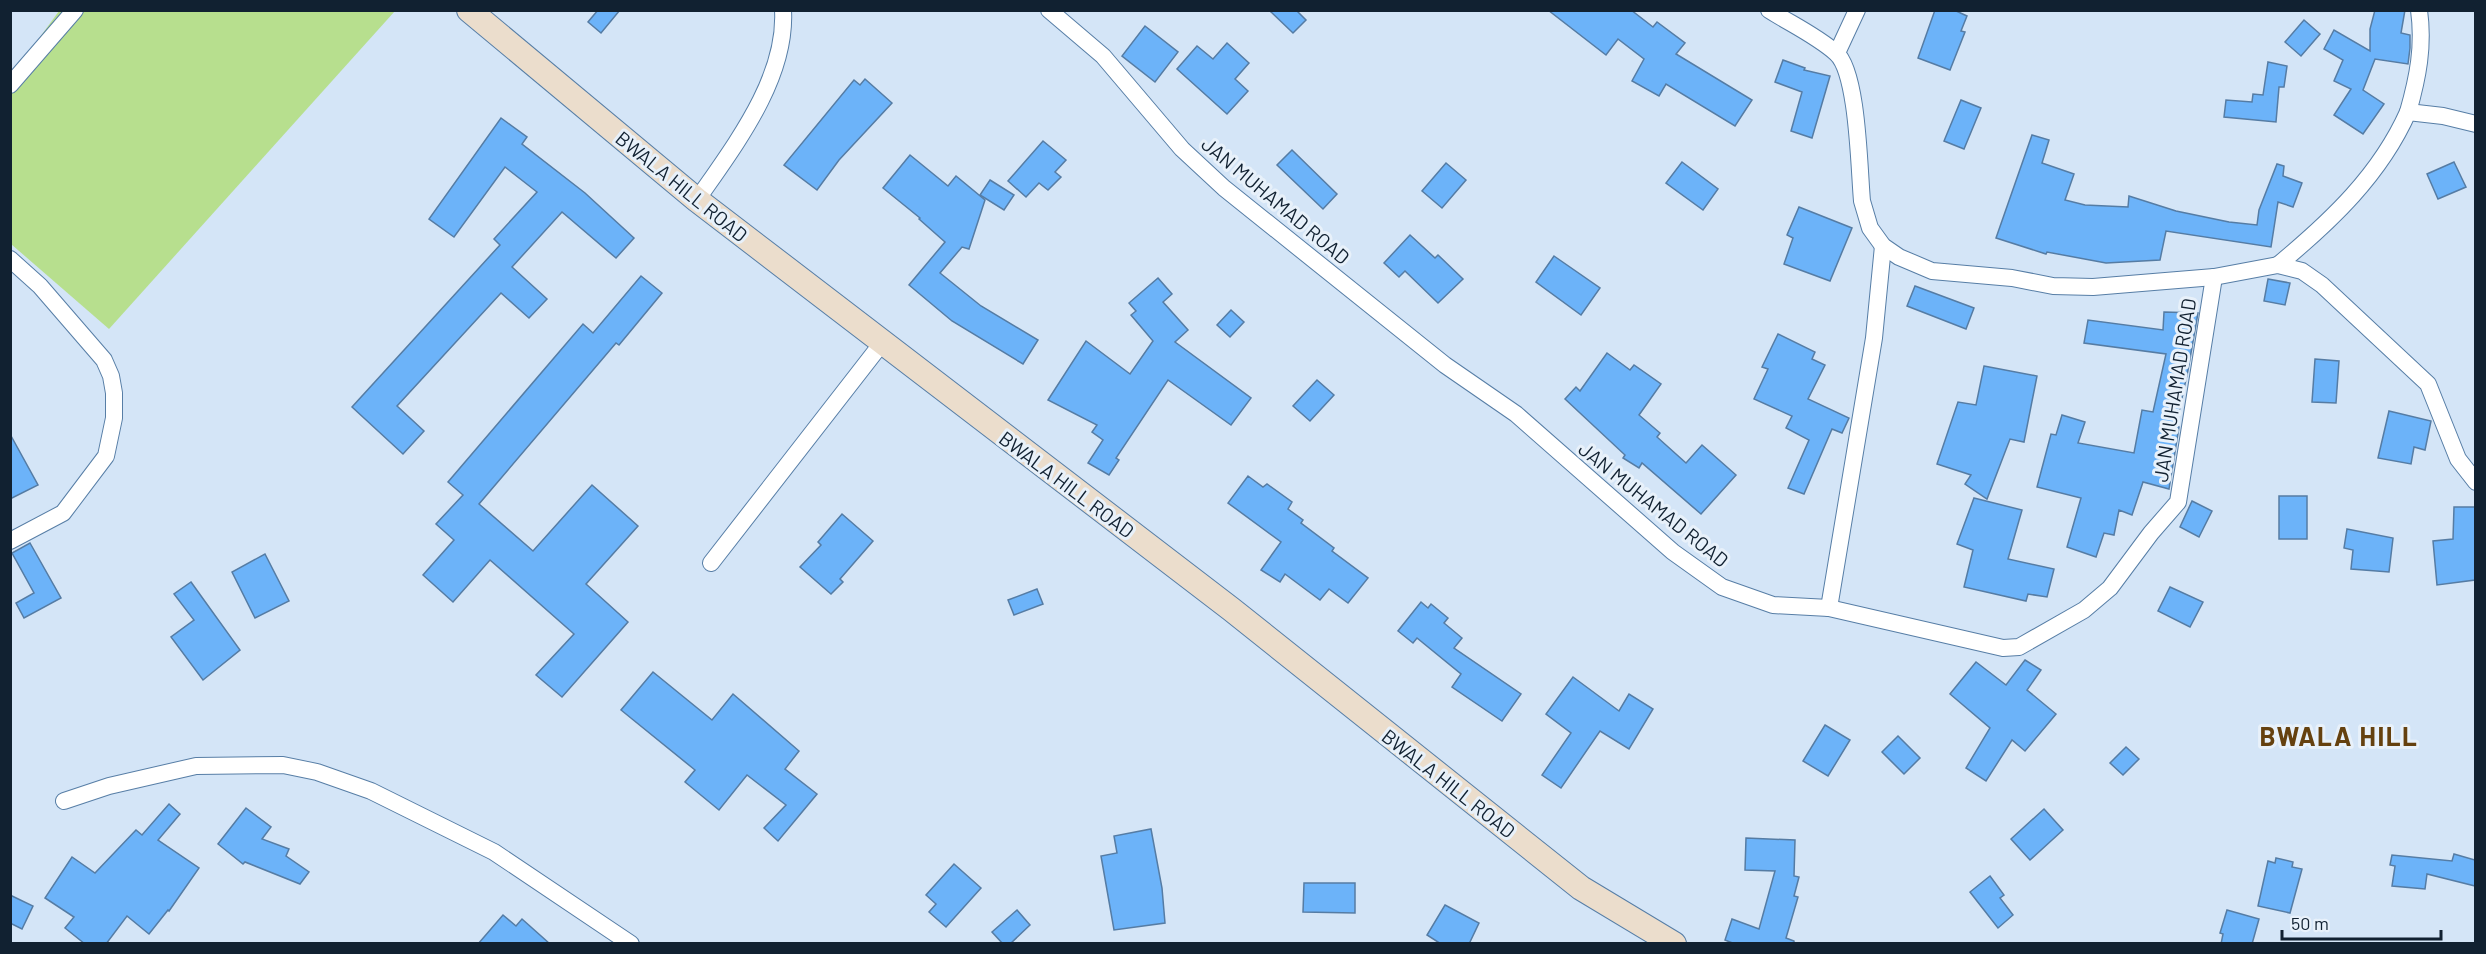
<svg xmlns="http://www.w3.org/2000/svg" width="2486" height="954" viewBox="0 0 2486 954" font-family="Barlow,sans-serif">
  <style>
    .green { fill: #b7df8e }
    .building { fill: #6cb3f9; stroke: #557ca4; stroke-width: 1.5 }
    .lines { fill: none; stroke-linecap: round; stroke-linejoin: round }
    .street-casing { stroke: #577ea6; stroke-width: 18 }
    .secondary-casing { stroke: #577ea6; stroke-width: 26 }
    .street { stroke: #fff; stroke-width: 16 }
    .secondary { stroke: #ebddcc; stroke-width: 24 }
    .labels { text-anchor: middle; dominant-baseline: central; stroke-width: 6; stroke-linejoin: round; paint-order: stroke }
    .street-label { font-size: 20px; fill: #112131; stroke: #e8f1fa }
    .district-label { font-size: 26px; font-weight: bold; letter-spacing: 1.5px; fill: #65410f; stroke: #e8f1fa }
  </style>
  <rect width="100%" height="100%" fill="#d4e5f7"/>
  <path class="green" d="M59,11H395L109,329L11,244V77Z"/>
  <g class="building">
    <path d="M598,10H620L601,33L588,22Z"/>
    <path d="M1269,10H1296L1306,20L1293,33Z"/>
    <path d="M1548,10H1631L1653,27L1657,22L1685,43L1676,54L1752,100L1735,126L1666,84L1659,96L1632,81L1644,59L1618,39L1606,55Z"/>
    <path d="M1935,10H1954L1967,16L1961,31L1965,32L1950,70L1918,58Z"/>
    <path d="M2375,10H2405L2401,33L2410,35V48L2408,64L2375,59L2363,90L2384,104L2363,134L2334,115L2351,89L2334,81L2343,60L2324,49L2334,30L2370,51V29Z"/>
    <path d="M2304,20L2320,34L2301,56L2285,42Z"/>
    <path d="M1145,26L1178,52L1155,82L1122,56Z"/>
    <path d="M1227,43L1249,63L1235,79L1248,91L1227,114L1177,69L1197,46L1213,59Z"/>
    <path d="M1783,60L1805,68L1804,70L1830,76L1812,138L1791,131L1802,92L1775,82Z"/>
    <path d="M2268,62L2287,66L2284,87H2279L2276,122L2224,117L2226,100L2252,102L2253,94L2263,95Z"/>
    <path d="M865,79L892,103L839,160L817,190L784,165L854,80L860,85Z"/>
    <path d="M1961,100L1981,108L1964,149L1944,141Z"/>
    <path d="M501,118L527,137L522,144L585,193L634,238L616,258L562,212L512,267L547,299L529,318L501,293L397,406L424,431L403,454L352,407L500,245L494,239L537,192L505,167L454,237L429,219Z"/>
    <path d="M2032,135L2049,140L2042,163L2074,174L2065,200L2085,205L2128,207L2129,196L2176,211L2229,222L2257,225L2259,210L2277,164L2284,166L2283,176L2302,183L2293,207L2278,202L2271,247L2166,231L2160,260L2106,263L2047,252L2046,254L1996,238Z"/>
    <path d="M1043,141L1066,160L1055,172L1061,177L1048,190L1039,183L1026,197L1008,181Z"/>
    <path d="M1292,150L1337,194L1323,209L1277,165Z"/>
    <path d="M910,155L948,186L956,176L985,200L969,249L962,247L940,273L981,306L1038,340L1023,364L952,321L909,285L945,242L919,219L920,218L883,188Z"/>
    <path d="M1682,162L1718,189L1703,210L1666,183Z"/>
    <path d="M2454,162L2466,187L2438,199L2427,174Z"/>
    <path d="M1446,163L1466,180L1442,208L1422,191Z"/>
    <path d="M990,180L1014,195L1004,210L980,195Z"/>
    <path d="M1799,207L1852,228L1830,281L1784,264L1793,238L1787,235Z"/>
    <path d="M1410,235L1435,258L1438,255L1463,279L1438,303L1405,271L1399,277L1384,263Z"/>
    <path d="M1554,256L1600,288L1581,315L1536,282Z"/>
    <path d="M641,276L662,293L619,345L616,343L479,504L533,551L592,485L638,526L586,584L628,622L562,697L536,675L574,634L490,560L453,602L423,575L454,540L436,524L463,495L448,482L583,324L593,333Z"/>
    <path d="M1158,278L1172,294L1163,302L1188,330L1175,342L1251,398L1231,425L1168,380L1116,458L1119,460L1109,475L1088,463L1103,440L1092,432L1097,425L1048,400L1086,341L1130,374L1153,341L1131,315L1136,311L1129,303Z"/>
    <path d="M2268,279L2290,283L2285,305L2264,301Z"/>
    <path d="M1915,286L1974,308L1966,329L1907,306Z"/>
    <path d="M1231,310L1244,322L1230,337L1217,325Z"/>
    <path d="M2164,312L2198,313L2188,370L2176,426L2179,427L2169,489L2143,482L2132,515L2119,510L2114,535L2104,533L2096,557L2067,547L2081,498L2037,487L2051,434L2056,435L2062,415L2085,422L2078,443L2134,453L2142,410L2153,412L2166,354L2084,343L2088,320L2163,330Z"/>
    <path d="M1778,334L1815,352L1812,359L1825,365L1808,399L1849,418L1842,433L1832,429L1804,494L1788,488L1809,440L1786,428L1792,416L1754,399L1768,369L1762,367Z"/>
    <path d="M1607,353L1630,370L1634,365L1661,384L1639,415L1660,433L1657,437L1686,463L1702,445L1736,475L1701,514L1642,463L1639,468L1623,458L1625,455L1565,399L1576,387L1580,391Z"/>
    <path d="M2315,359L2339,361L2336,403L2312,402Z"/>
    <path d="M1984,366L2037,376L2024,442L2010,439L1987,499L1965,484L1971,475L1937,464L1958,402L1976,405Z"/>
    <path d="M1317,380L1334,395L1310,421L1293,406Z"/>
    <path d="M2389,411L2431,421L2425,450L2414,447L2411,464L2378,458Z"/>
    <path d="M10,434L38,485L10,499Z"/>
    <path d="M1248,476L1263,487L1267,484L1292,502L1288,509L1303,520L1301,523L1334,548L1332,551L1368,578L1348,603L1329,589L1320,600L1285,574L1280,582L1261,570L1281,542L1228,503Z"/>
    <rect x="2279" y="496" width="28" height="43"/>
    <path d="M1974,498L2022,510L2008,559L2054,569L2047,597L2028,594L2026,601L1964,587L1973,550L1957,544Z"/>
    <path d="M2192,501L2212,511L2199,537L2180,527Z"/>
    <path d="M2454,507H2475V580L2437,585L2433,541L2453,539Z"/>
    <path d="M842,514L873,541L840,579L843,582L831,594L800,567L821,545L818,542Z"/>
    <path d="M2347,529L2393,538L2389,572L2351,569L2353,550L2344,548Z"/>
    <path d="M30,543L61,598L24,618L16,603L34,593L12,553Z"/>
    <path d="M265,554L289,601L255,618L232,572Z"/>
    <path d="M191,582L240,650L203,680L171,637L194,620L174,594Z"/>
    <path d="M2170,587L2203,602L2190,627L2158,611Z"/>
    <path d="M1037,589L1043,604L1014,615L1008,600Z"/>
    <path d="M1421,602L1428,608L1431,604L1448,618L1444,623L1462,638L1454,648L1521,694L1502,721L1452,687L1461,674L1417,638L1413,643L1398,631Z"/>
    <path d="M2025,660L2041,670L2027,690L2056,714L2025,751L2012,740L1986,781L1966,768L1990,728L1950,694L1976,662L2006,685Z"/>
    <path d="M653,672L712,720L733,694L799,751L785,769L817,794L778,841L764,828L786,805L747,775L719,810L685,782L695,770L621,710Z"/>
    <path d="M1573,677L1619,711L1629,694L1653,709L1629,749L1600,731L1561,788L1542,775L1571,733L1546,714Z"/>
    <path d="M1825,725L1850,740L1828,776L1803,761Z"/>
    <path d="M1898,736L1920,758L1904,774L1882,752Z"/>
    <path d="M2126,747L2139,759L2123,775L2110,763Z"/>
    <path d="M169,804L180,814L158,840L199,868L169,911L168,910L149,934L127,916L106,944H85L65,928L74,917L45,898L72,857L95,873L136,830L142,835Z"/>
    <path d="M246,808L271,827L262,839L289,849L286,856L309,872L300,884L245,862L243,864L218,844Z"/>
    <path d="M2044,809L2063,830L2030,860L2011,839Z"/>
    <path d="M1151,829L1162,888L1165,923L1114,930L1101,856L1117,853L1114,836Z"/>
    <path d="M1746,838L1795,840L1794,876L1799,877L1794,896L1798,897L1786,938L1794,941V944H1735L1725,940L1732,919L1759,929L1775,871L1745,870Z"/>
    <path d="M2454,854L2475,860V886L2427,874L2425,889L2392,886L2395,866L2390,865L2392,855L2452,861Z"/>
    <path d="M2276,858L2293,862L2292,867L2302,869L2290,913L2258,906L2268,861L2275,863Z"/>
    <path d="M954,864L981,888L946,927L929,912L936,904L926,895Z"/>
    <path d="M1990,876L2004,895L2000,898L2013,915L1998,928L1970,892Z"/>
    <path d="M1304,883H1355V913L1303,912Z"/>
    <path d="M10,895L33,906L22,929L10,923Z"/>
    <path d="M1445,905L1479,923L1469,944H1441L1427,935Z"/>
    <path d="M1017,910L1030,925L1010,944H1003L992,932Z"/>
    <path d="M2227,910L2259,919L2252,944H2221L2223,934L2220,933Z"/>
    <path d="M503,915L516,926L522,919L550,944H478Z"/>
  </g>
  <g class="lines">
    <g class="street-casing">
      <g id="street">
        <path d="M1049,10L1103,56L1182,149L1224,188L1445,365L1516,414L1673,552L1722,587L1773,605L1829,608L2003,648L2019,647L2084,610L2110,588L2151,533L2178,502L2214,277"/>
        <path d="M1769,10C1791,24 1817,36 1836,53C1858,72 1859,169 1862,201L1870,228L1883,246L1899,257L1932,271L2012,278L2053,286L2093,287L2214,277L2278,265L2302,271L2322,285L2428,384L2458,459L2476,482"/>
        <path d="M1837,53L1857,10"/>
        <path d="M10,85L75,10"/>
        <path d="M2408,112C2418,77 2424,46 2419,10"/>
        <path d="M697,200C734,146 787,79 783,10"/>
        <path d="M10,259L40,286L104,360L111,376L114,393V418L106,456L63,513L10,541"/>
        <path d="M2278,265C2331,221 2380,175 2408,112L2443,116L2476,124"/>
        <path d="M711,563L882,343"/>
        <path d="M1829,608L1874,338L1883,246"/>
        <path d="M64,801L109,786L196,766L283,765L317,772L371,791L494,852L631,944"/>
      </g>
    </g>
    <g class="secondary-casing">
      <path id="secondary" d="M469,10L697,200L1231,609L1581,888L1674,944"/>
    </g>
    <use href="#street" class="street"/>
    <use href="#secondary" class="secondary"/>
  </g>
  <g class="labels">
    <g class="street-label">
      <text transform="translate(682 186) rotate(39)">BWALA HILL ROAD</text>
      <text transform="translate(1276 200) rotate(40)">JAN MUHAMAD ROAD</text>
      <text transform="translate(2174 390) rotate(-81)">JAN MUHAMAD ROAD</text>
      <text transform="translate(1067 484) rotate(37)">BWALA HILL ROAD</text>
      <text transform="translate(1654 504) rotate(39)">JAN MUHAMAD ROAD</text>
      <text transform="translate(1449 783) rotate(38)">BWALA HILL ROAD</text>
    </g>
    <g class="district-label">
      <text x="2339" y="735">BWALA HILL</text>
    </g>
  </g>
  <rect width="2486" height="954" fill="none" stroke="#112131" stroke-width="24"/>
  <path d="M2282 930v9h159v-9" fill="none" stroke="#112131" stroke-width="3"/>
  <text x="2291" y="930" font-size="18" fill="#112131" stroke="#e8f1fa" stroke-width="4.5" paint-order="stroke">50 m</text>
</svg>
